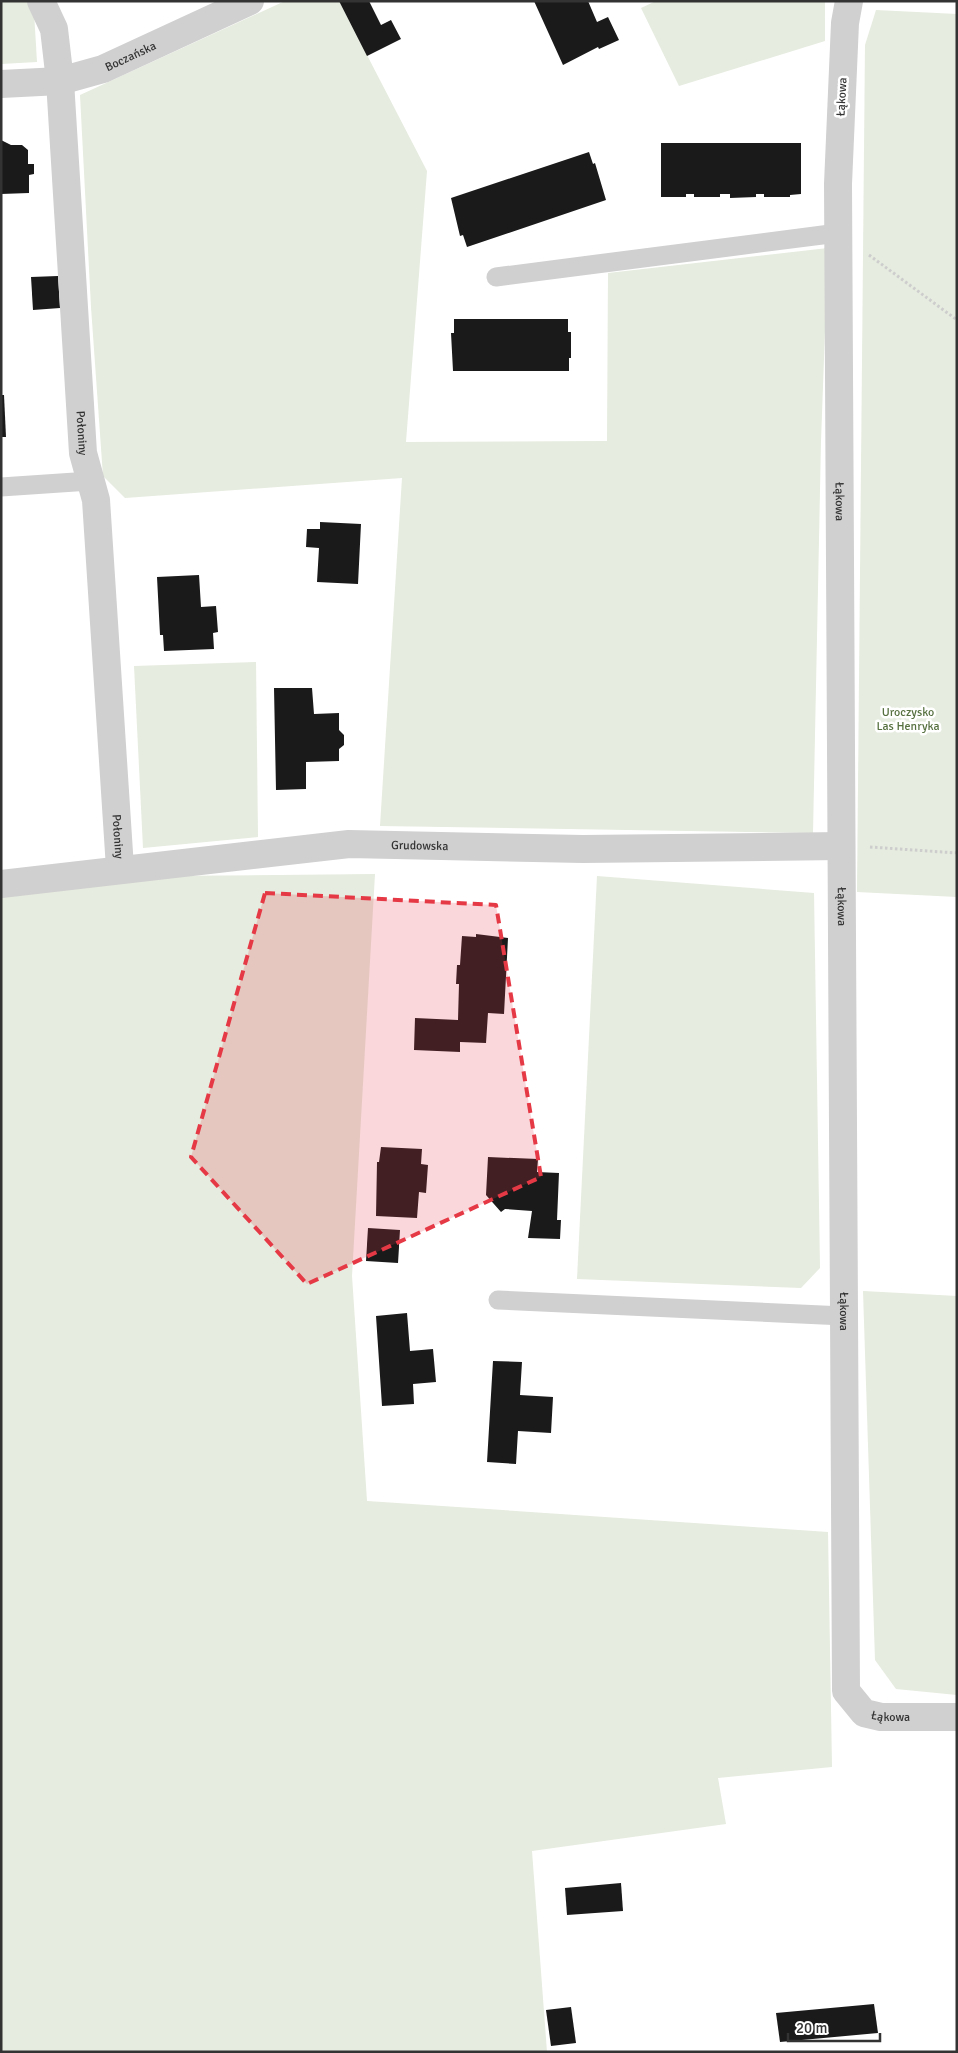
<svg xmlns="http://www.w3.org/2000/svg" width="958" height="2053" viewBox="0 0 958 2053" font-family="Signika,sans-serif">
  <style>
    .green { fill: #e6ecdf }
    .building { fill: #1a1a1a }
    .lines { fill: none; stroke-linecap: round; stroke-linejoin: round }
    .path { stroke: #cdcdcd; stroke-width: 3; stroke-dasharray: 2.5 2.5; stroke-linecap: butt }
    .lane { stroke: #d0d0d0; stroke-width: 19 }
    .street { stroke: #d0d0d0; stroke-width: 28 }
    .marked { fill: #e63946; fill-opacity: 0.2; stroke: #e63946; stroke-width: 4; stroke-dasharray: 10 6; stroke-linejoin: round }
    .labels { text-anchor: middle; dominant-baseline: central; stroke-width: 5; stroke-linejoin: round; paint-order: stroke }
    .street-label { font-size: 12px; fill: #333; stroke: #fff }
    .park-label { font-size: 12px; fill: #56703f; stroke: #fff }
  </style>
  <rect width="100%" height="100%" fill="#fff"/>
  <g class="green">
    <path d="M1,1H28L34,12L37,62L1,64Z"/>
    <path d="M285,1H339L427,171L406,442L607,441L608,273L828,248L821,441L813,833L380,826L402,478L125,498L103,476L91,307L80,95Z"/>
    <path d="M656,1H825V41L679,86L641,8Z"/>
    <path d="M876,10L957,14V897L857,892L865,45Z"/>
    <path d="M256,662L258,837L143,848L134,666Z"/>
    <path d="M375,874L352,1276L367,1501L828,1532L832,1767L718,1778L726,1824L532,1851L547,2052H1V893L165,876Z"/>
    <path d="M597,876L814,893L820,1268L801,1288L577,1279Z"/>
    <path d="M863,1291L957,1296V1695L896,1689L875,1660Z"/>
  </g>
  <g class="building">
    <path d="M339,1H369L381,25L391,20L401,39L367,56Z"/>
    <path d="M534,1H588L597,22L608,17L619,40L599,49L598,47L563,65Z"/>
    <path d="M1,140L11,145H22L28,150V164H34V174L29,175V193L1,194Z"/>
    <path d="M661,143H801V194L790,195V197H764V194H756V197L730,198V194H720V197H694V194H686V197H661Z"/>
    <path d="M589,152L593,164L595,163L606,200L467,247L463,235L460,236L451,198Z"/>
    <path d="M58,276L60,308L33,310L31,277Z"/>
    <path d="M454,319H568V332H571V358H569V371H453L451,333H454Z"/>
    <path d="M1,395H4L6,437H1Z"/>
    <path d="M320,522L361,524L358,584L317,582L319,548L306,547L307,529H320Z"/>
    <path d="M199,575L201,607L216,606L218,632L213,633L214,649L164,651L163,635H160L157,577Z"/>
    <path d="M274,688H312L314,714L339,713V730L344,735V745L339,749V761L306,762V789L276,790Z"/>
    <path d="M476,934L508,938L504,1014L488,1013L486,1043L460,1042V1052L414,1050L415,1018L458,1020L459,984H456L457,965H460L462,936L476,937Z"/>
    <path d="M381,1147L422,1149L421,1164L428,1165L426,1193L419,1192L417,1218L376,1216L377,1162H379Z"/>
    <path d="M488,1157L538,1159L537,1172L559,1173L557,1220H561L560,1239L528,1238L532,1211L505,1209L501,1212L486,1195Z"/>
    <path d="M368,1228L400,1230L398,1263L366,1261Z"/>
    <path d="M407,1313L410,1351L433,1349L436,1382L413,1384L414,1404L382,1406L376,1316Z"/>
    <path d="M493,1361L522,1362L520,1395L553,1397L551,1433L518,1431L516,1464L487,1462Z"/>
    <path d="M621,1883L623,1911L567,1915L565,1888Z"/>
    <path d="M874,2004L878,2033L780,2042L776,2013Z"/>
    <path d="M571,2007L576,2043L551,2046L546,2010Z"/>
  </g>
  <g class="lines">
    <g class="path">
      <path d="M869,255L957,320"/>
      <path d="M870,847L957,853"/>
    </g>
    <g class="lane">
      <path d="M496,277L838,233"/>
      <path d="M1,487L90,481"/>
      <path d="M498,1300L844,1316"/>
    </g>
    <g class="street">
      <path id="s1" d="M41,1L54,29L60,81L83,453L96,500L120,868"/>
      <path id="s2" d="M849,1L845,23L838,184L846,1691L864,1713L881,1717H957"/>
      <path id="s3" d="M1,84L60,81L103,69L250,1"/>
      <path id="s4" d="M1,884L349,844L583,849L841,846"/>
    </g>
  </g>
  <path class="marked" d="M265,893L496,905L541,1177L307,1284L191,1157Z"/>
  <g class="labels">
    <g class="street-label">
      <text stroke="none"><textPath href="#s3" startOffset="134">Boczańska</textPath></text>
      <text transform="translate(842 97) rotate(-87)">Łąkowa</text>
      <text stroke="none"><textPath href="#s1" startOffset="436">Połoniny</textPath></text>
      <text stroke="none"><textPath href="#s2" startOffset="501">Łąkowa</textPath></text>
      <text stroke="none"><textPath href="#s1" startOffset="842">Połoniny</textPath></text>
      <text stroke="none"><textPath href="#s4" startOffset="421">Grudowska</textPath></text>
      <text stroke="none"><textPath href="#s2" startOffset="906">Łąkowa</textPath></text>
      <text stroke="none"><textPath href="#s2" startOffset="1311">Łąkowa</textPath></text>
      <text stroke="none"><textPath href="#s2" startOffset="1746">Łąkowa</textPath></text>
    </g>
    <g class="park-label">
      <text x="908" y="712">Uroczysko<tspan x="908" dy="14">Las Henryka</tspan></text>
    </g>
  </g>
  <rect width="958" height="2053" fill="none" stroke="#333333" stroke-width="5"/>
  <path d="M788 2033v8h92v-8" fill="none" stroke="#333333" stroke-width="2.5"/>
  <text x="796" y="2033" font-size="15" fill="#333333" stroke="#ffffff" stroke-width="4" paint-order="stroke">20 m</text>
</svg>
